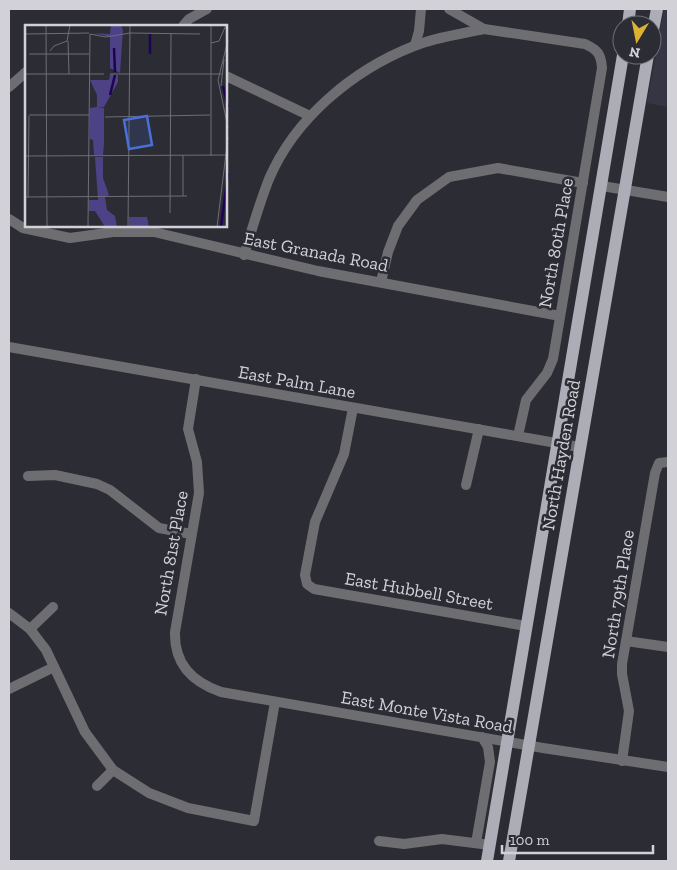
<svg xmlns="http://www.w3.org/2000/svg" width="677" height="870" viewBox="0 0 677 870" font-family="'Zilla Slab',serif">
  <style>
    .built { fill: #363544 }
    .lines { fill: none; stroke-linecap: round; stroke-linejoin: round }
    .minor { stroke: #6d6d72; stroke-width: 10 }
    .major { stroke: #adadb7; stroke-width: 12 }
    .labels { text-anchor: middle; dominant-baseline: central; stroke-width: 5; stroke-linejoin: round; paint-order: stroke }
    .street-label { font-size: 18px; fill: #d1d1d7; stroke: #2c2c35 }
    .inset-river { fill: none; stroke: #1f0352; stroke-width: 2.5 }
    .inset-road { fill: none; stroke: #6e6e76; stroke-width: 1 }
    .view { fill: #4a6fd8; fill-opacity: 0.15; stroke: #4a6fd8; stroke-width: 2.5 }
    .inset-edge { fill: none; stroke: #d1d1d7; stroke-width: 2.5 }
  </style>
  <rect width="100%" height="100%" fill="#2c2c35"/>
  <path class="built" d="M664,9H668V107L647,103Z"/>
  <g class="lines">
    <g class="minor">
      <path d="M449,9L484,29L585,44C598,50 601,54 602,68L553,359L547,373L526,400L518,436"/>
      <path d="M183,26L189,19L207,9"/>
      <path d="M415,45L419,31L421,9"/>
      <path d="M226,76L310,116"/>
      <path d="M9,87L26,72"/>
      <path d="M602,186L668,197"/>
      <path d="M9,219L23,228L70,238L113,232H154L318,271L560,316"/>
      <path d="M244,255C252,230 259,204 269,179C295,118 353,70 414,46C436,37 461,34 484,29"/>
      <path d="M381,282L388,252L398,226L417,200L449,177L498,168L583,183"/>
      <path d="M9,347L579,447"/>
      <path d="M196,379L188,429L197,462L199,493L175,632C174,664 192,682 221,692L543,748L668,767"/>
      <path d="M353,408L344,454L315,522L305,575L307,584L314,589L526,626"/>
      <path d="M28,476L55,475L97,484L110,490L159,528L191,534"/>
      <path d="M466,485L479,429"/>
      <path d="M9,613L30,629L46,650L85,732L113,770L149,793L188,808L254,821L275,702"/>
      <path d="M30,629L53,607"/>
      <path d="M626,641L668,647"/>
      <path d="M9,689L54,667"/>
      <path d="M622,761L629,711L622,674V664L655,473L659,463L668,462"/>
      <path d="M97,786L113,770"/>
      <path d="M379,841L404,844L442,839L490,845"/>
      <path d="M476,843L490,762L488,747L482,737"/>
    </g>
    <g class="major">
      <path d="M628,25L630,9"/>
      <path d="M652,35L657,9"/>
      <path d="M487,861L623,55"/>
      <path d="M509,861L648,55"/>
    </g>
  </g>
  <g class="labels">
    <g class="street-label">
      <text transform="translate(556 243) rotate(-80)">North 80th Place</text>
      <text transform="translate(316 252) rotate(11)">East Granada Road</text>
      <text transform="translate(297 382) rotate(10)">East Palm Lane</text>
      <text transform="translate(561 455) rotate(-80)">North Hayden Road</text>
      <text transform="translate(171 553) rotate(-80)">North 81st Place</text>
      <text transform="translate(419 591) rotate(10)">East Hubbell Street</text>
      <text transform="translate(618 594) rotate(-81)">North 79th Place</text>
      <text transform="translate(427 712) rotate(10)">East Monte Vista Road</text>
    </g>
  </g>
  <g transform="translate(25 25)">
    <rect width="202" height="202" fill="#2c2c35"/>
    <path d="M86,0H96L98,5L95,48L85,43V12L69,8L85,9ZM85,49L93,50V57L79,82H73L79,83V119L78,130H69L68,115L65,114V83L72,82V70L65,55H84ZM70,132H78V153L84,170L80,172L82,185L90,191L92,202H80L70,186H64V175H73ZM104,192H122L124,202H104Z" fill="#4d4286"/>
    <path class="inset-river" d="M125,9V29M89,23L90,47M198,61L203,82M85,70L90,50M196,202L203,148"/>
    <path class="inset-road" d="M21,0L22,202M105,8L175,9M0,9L64,8M65,9L81,12L105,8M203,15L193,55L203,103M43,16L44,49M186,18L194,16L201,0M25,26L29,21L42,16L45,0M4,29H64M0,49H79M85,49H197M196,61L199,34M4,90H64M80,92L185,90M0,131L203,130M186,131V0M158,171V130M0,172L162,171M3,172L4,91M145,188L146,8M63,202L65,9M103,202L105,0M192,202L203,112"/>
    <path class="view" d="M122,91L127,120L104,124L99,95Z"/>
    <rect width="202" height="202" class="inset-edge"/>
  </g>
  <rect width="677" height="870" fill="none" stroke="#d1d1d7" stroke-width="20"/>
  <g transform="translate(637 40) rotate(190)"><circle r="24" fill="#2c2c35" stroke="#6e6e76"/>
  <path d="M0-4L9 19L0 12L-9 19Z" fill="#ddb133"/>
  <text y="-8" font-size="14" font-weight="bold" text-anchor="middle" fill="#d1d1d7">N</text>
  </g>
  <path d="M502 845v8h151v-8" fill="none" stroke="#d1d1d7" stroke-width="2.5"/>
  <text x="510" y="845" font-size="15" fill="#d1d1d7" stroke="#2c2c35" stroke-width="4" paint-order="stroke">100 m</text>
</svg>
